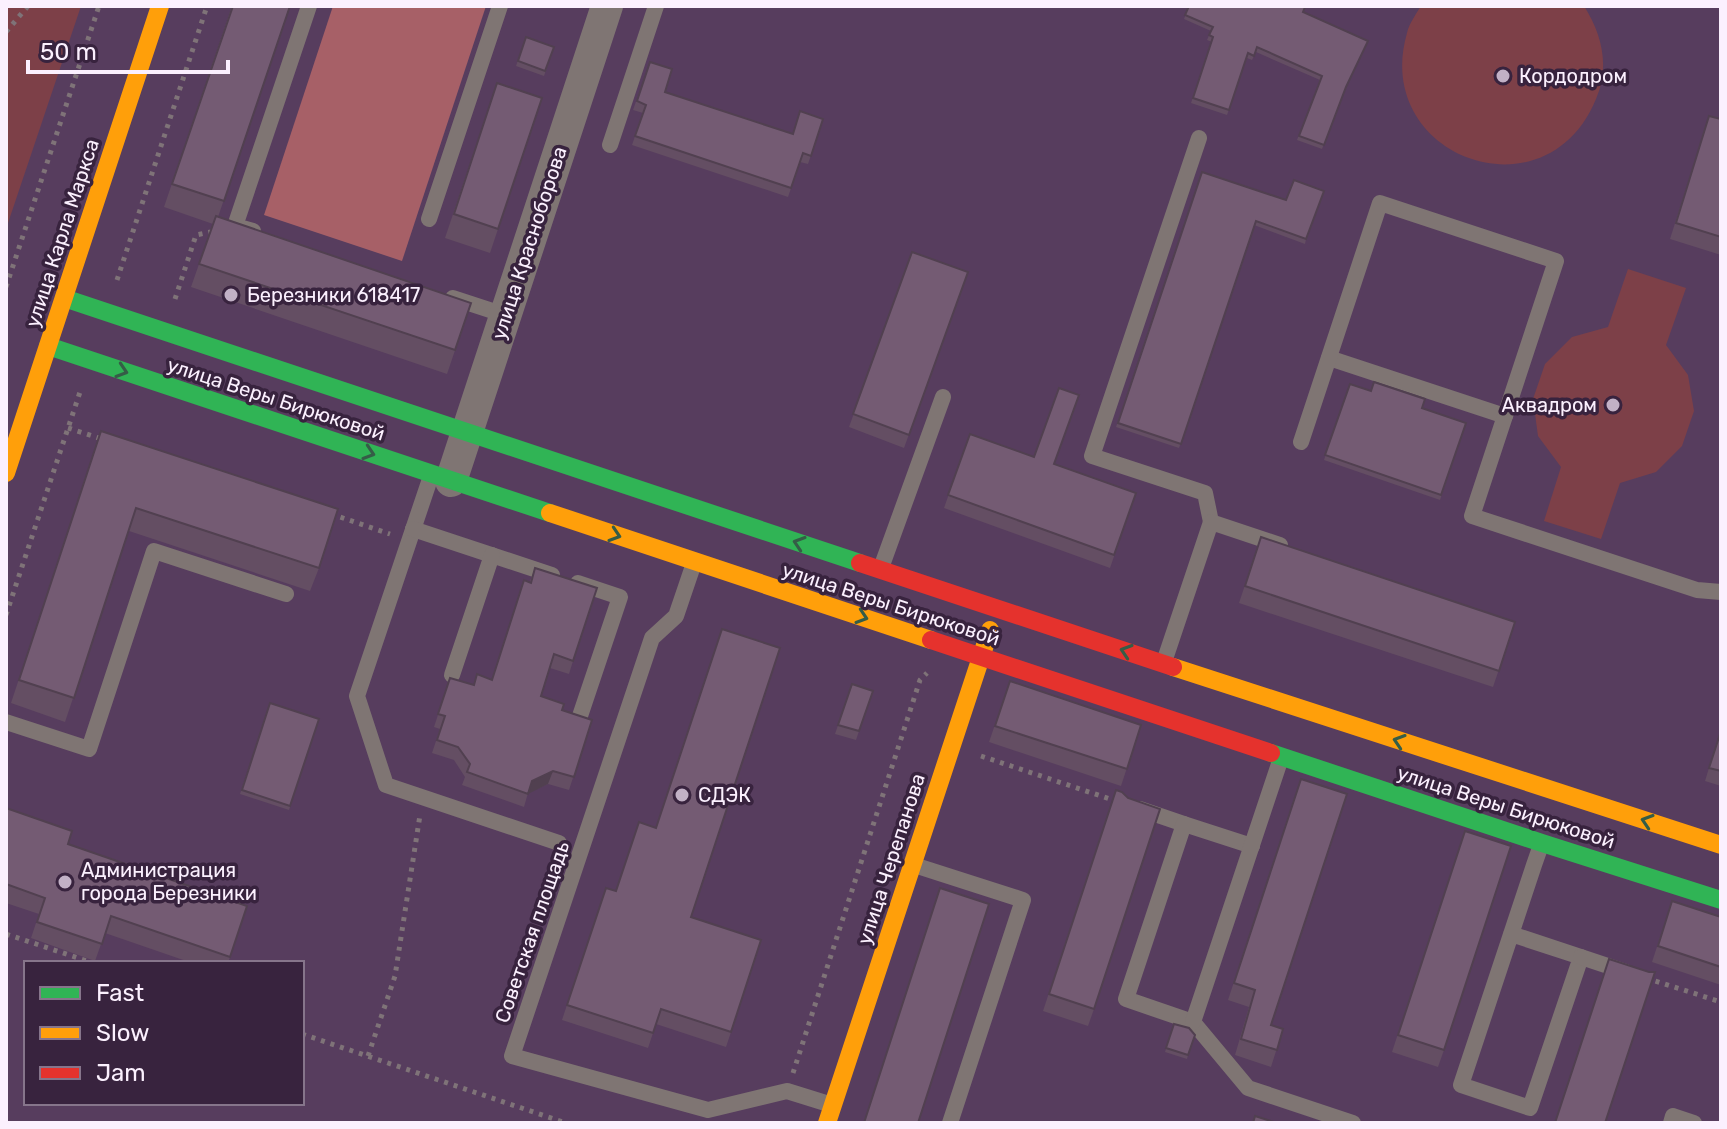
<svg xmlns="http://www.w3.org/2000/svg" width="1727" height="1129" viewBox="0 0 1727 1129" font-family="Rubik,sans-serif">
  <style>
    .green { fill: #7d4048 }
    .forest { fill: #a76067 }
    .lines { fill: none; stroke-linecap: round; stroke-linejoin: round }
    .path { stroke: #7f7378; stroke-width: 5; stroke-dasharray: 4 6; stroke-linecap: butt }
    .lane { stroke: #7f7573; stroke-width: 16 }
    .street { stroke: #7f7573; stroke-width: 32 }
    .fast { stroke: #30b455; stroke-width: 18 }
    .slow { stroke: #ff9f0a; stroke-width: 18 }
    .jam { stroke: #e5322d; stroke-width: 18 }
    .wall { fill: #644e63 }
    .shaded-wall { fill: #514050 }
    .building { fill: #745b73; stroke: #514050; stroke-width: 2 }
    .oneway { stroke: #355d47 }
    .poi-dot { fill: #c2b1c6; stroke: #38233e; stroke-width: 3 }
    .labels { text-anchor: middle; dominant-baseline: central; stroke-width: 7; stroke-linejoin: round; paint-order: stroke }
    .poi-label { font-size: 20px; fill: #fbf0fe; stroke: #38233e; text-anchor: start }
    .street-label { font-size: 20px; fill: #fbf0fe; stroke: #38233e }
  </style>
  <rect width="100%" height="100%" fill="#573d5e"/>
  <g class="green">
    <path d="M6,6H81L6,229Z"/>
    <path d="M1421,6H1584C1602,34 1610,67 1596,99C1546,221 1371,157 1407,33C1409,24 1416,14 1421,6Z"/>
    <path d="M1628,269L1686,288L1666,345L1688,375L1694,411L1682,446L1656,472L1620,483L1601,539L1544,521L1561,467L1538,436L1533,399L1545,364L1572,337L1608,327Z"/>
  </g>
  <path class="forest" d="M333,6H486L402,261L264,215Z"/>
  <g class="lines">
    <g class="path">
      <path d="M6,32L28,6"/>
      <path d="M117,280L207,6"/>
      <path d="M6,287L99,6"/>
      <path d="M175,299L196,235L215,231"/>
      <path d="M68,428L105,440"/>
      <path d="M331,514L390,534"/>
      <path d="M6,615L80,392"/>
      <path d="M981,756L1116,801"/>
      <path d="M6,934L93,963"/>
      <path d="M1646,978L1721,1002"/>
      <path d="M302,1034L566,1123"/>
      <path d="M368,1056L395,976L420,815"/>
      <path d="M793,1073L920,680L927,673"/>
    </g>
    <g class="lane">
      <path d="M1199,138L1092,456L1205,493L1211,522"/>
      <path d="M610,145L656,6"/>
      <path d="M429,219L500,6"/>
      <path d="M253,231L235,226L309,6"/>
      <path d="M453,298L505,315"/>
      <path d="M1329,358L1505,416"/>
      <path d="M1301,442L1380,203L1556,261L1472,516L1697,590L1721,592"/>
      <path d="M431,476L357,696L386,785L559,843"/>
      <path d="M413,529L552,575"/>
      <path d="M694,563L676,616L652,638L512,1056L708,1110L787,1091L832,1105"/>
      <path d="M881,568L943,397"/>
      <path d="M578,583L620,597L580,716"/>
      <path d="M1164,662L1211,522L1280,545"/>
      <path d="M452,675L492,555"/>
      <path d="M6,722L89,749L154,551L286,594"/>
      <path d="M1140,809L1184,824"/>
      <path d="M1252,846L1184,824L1126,999L1193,1022L1248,1088L1353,1123"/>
      <path d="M914,865L1023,900L950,1123"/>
      <path d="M1511,934L1581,957L1530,1108L1461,1085L1534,865L1541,845"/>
      <path d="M1581,957L1626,972"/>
      <path d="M1193,1022L1281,758"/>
      <path d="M1671,1123L1673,1116L1694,1123"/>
    </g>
    <path class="street" d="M451,481L607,6"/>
    <g class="fast">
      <path d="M64,298L860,563"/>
      <path d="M48,346L550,513"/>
      <path d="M1271,753L1542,843L1721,900"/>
    </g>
    <g class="slow">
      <path d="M6,473L160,6"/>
      <path d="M550,513L931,640"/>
      <path d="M1173,667L1721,845"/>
      <path d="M827,1123L990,630"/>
    </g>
    <g class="jam">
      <path d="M860,563L1173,667"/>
      <path d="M931,640L1271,753"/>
    </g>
  </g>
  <g class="wall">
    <path d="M232,6H290L218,217L471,303L447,374L191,287L213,224L164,207Z"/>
    <path d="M1189,6L1303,12L1344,91L1322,149L1297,140L1320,80L1256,52L1252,60L1247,58L1227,115L1191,103L1212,42L1207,40L1211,31L1184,19Z"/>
    <path d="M526,37L554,47L544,76L516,66Z"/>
    <path d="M650,62L665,92L792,134L823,119L808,164L800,162L788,197L632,145L643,113L633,110Z"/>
    <path d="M497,83L498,229L490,253L445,238Z"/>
    <path d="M1709,116L1721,119V255L1670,239Z"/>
    <path d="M1202,172L1306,239L1305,244L1254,225L1179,448L1116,427Z"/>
    <path d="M912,252L968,272L904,448L849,427Z"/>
    <path d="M1350,384L1466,423L1440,500L1324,460Z"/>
    <path d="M101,431L319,568L310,591L129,531L65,722L11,703Z"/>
    <path d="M970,434L1136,493L1110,568L944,508Z"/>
    <path d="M1261,537L1515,622L1493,687L1239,603Z"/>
    <path d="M535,568L573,661L569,674L550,668L541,696L562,710L592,720L569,790L548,784L528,793L524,807L462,785L465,777L454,760L432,753L440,729L434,727L450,678L473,685L492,680Z"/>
    <path d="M1010,681L1141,725L1121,786L989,742Z"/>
    <path d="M852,684L859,731L856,740L835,734Z"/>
    <path d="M270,703L319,719L289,810L240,794Z"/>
    <path d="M1721,729V786L1705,781Z"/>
    <path d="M1295,796L1271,1025L1283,1029L1271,1067L1235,1055L1249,1007L1228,1000Z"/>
    <path d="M1110,807L1094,1009L1088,1026L1043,1011Z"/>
    <path d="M6,808L68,844L247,906L228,963H192L105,933L95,961L31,938L39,914L6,903Z"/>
    <path d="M1459,848L1444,1050L1438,1067L1392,1052Z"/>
    <path d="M616,891L691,917L731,1032L726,1047L656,1024L648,1048L562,1020L601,902Z"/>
    <path d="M1672,901L1721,917V985L1652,962Z"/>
    <path d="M1174,1024L1188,1055L1187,1059L1165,1052Z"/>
  </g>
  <path class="shaded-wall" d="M553,771L548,784L528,794L532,781Z"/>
  <g class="building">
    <path d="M233,6H290L224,201L172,184Z"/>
    <path d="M1189,6H1303L1305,7L1303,12L1368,41L1346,87L1324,145L1299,136L1322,76L1257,47L1254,56L1248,53L1229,110L1193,98L1213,37L1209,35L1213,27L1185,15Z"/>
    <path d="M526,37L554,47L545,71L518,61Z"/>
    <path d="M650,62L672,69L665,92L793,134L800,111L823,119L811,156L803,153L791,188L635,136L646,105L637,101Z"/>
    <path d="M497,83L542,98L498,229L454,214Z"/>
    <path d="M1709,116L1721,119V237L1676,223Z"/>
    <path d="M1202,172L1286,200L1294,180L1324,191L1306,239L1256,221L1181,444L1118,423Z"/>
    <path d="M216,216L471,303L455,350L199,264Z"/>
    <path d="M912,252L968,272L909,435L853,414Z"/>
    <path d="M1374,382L1425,399L1422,408L1466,423L1441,495L1325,455L1350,384L1371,391Z"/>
    <path d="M1059,388L1079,395L1054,464L1136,493L1114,555L948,495L970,434L1034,457Z"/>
    <path d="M101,431L338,509L319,568L136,508L74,698L19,680Z"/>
    <path d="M1261,537L1515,622L1499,671L1245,586Z"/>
    <path d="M535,568L597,588L573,661L554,654L541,696L564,704L562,710L592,720L574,777L553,771L532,781L528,794L467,772L470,764L458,747L437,740L445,716L438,714L450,678L474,685L477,674L492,680L524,580L531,583Z"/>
    <path d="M722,629L780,648L691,917L761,940L731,1032L661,1009L653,1033L567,1005L606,888L616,891L639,822L656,828Z"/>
    <path d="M1010,681L1141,725L1127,769L995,726Z"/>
    <path d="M852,684L873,691L859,731L838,725Z"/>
    <path d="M270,703L319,719L290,806L242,790Z"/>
    <path d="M1721,731V771L1709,768Z"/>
    <path d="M1301,779L1347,794L1271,1025L1283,1029L1277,1050L1241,1039L1255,990L1234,983Z"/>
    <path d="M1116,790L1122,792L1128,798L1160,809L1094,1009L1049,994Z"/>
    <path d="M6,808L72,831L68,844L247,906L230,957L111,916L102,944L37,922L45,898L6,884Z"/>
    <path d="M1465,831L1511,846L1444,1050L1398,1035Z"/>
    <path d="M940,888L989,904L918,1123H864Z"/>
    <path d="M1672,901L1721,917V967L1658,946Z"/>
    <path d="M1609,959L1649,972H1655L1605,1123H1555Z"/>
    <path d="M1174,1024L1189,1028L1195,1035L1188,1055L1166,1048Z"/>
    <path d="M1255,1116L1277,1123H1253Z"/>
  </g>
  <defs><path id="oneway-chevron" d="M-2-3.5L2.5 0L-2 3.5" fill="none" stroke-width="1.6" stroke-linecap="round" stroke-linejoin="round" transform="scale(2)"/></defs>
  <g class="oneway">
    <use href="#oneway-chevron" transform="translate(122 371) rotate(18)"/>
    <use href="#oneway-chevron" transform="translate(369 453) rotate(18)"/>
    <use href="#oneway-chevron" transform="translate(615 535) rotate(18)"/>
    <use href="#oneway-chevron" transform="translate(799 543) rotate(-162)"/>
    <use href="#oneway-chevron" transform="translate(862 617) rotate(18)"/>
    <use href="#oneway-chevron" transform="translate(1126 651) rotate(-162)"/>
    <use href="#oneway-chevron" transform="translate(1399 741) rotate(-162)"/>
    <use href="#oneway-chevron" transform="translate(1647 821) rotate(-162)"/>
  </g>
  <g class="poi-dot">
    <circle cx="1503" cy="76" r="8"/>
    <circle cx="231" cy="295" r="8"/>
    <circle cx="1613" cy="405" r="8"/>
    <circle cx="682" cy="795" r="8"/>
    <circle cx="65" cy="882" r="8"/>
  </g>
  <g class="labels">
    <g class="poi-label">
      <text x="1519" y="76">Кордодром</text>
      <text x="247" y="295">Березники 618417</text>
      <text x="1597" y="405" text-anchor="end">Аквадром</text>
      <text x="698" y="795">СДЭК</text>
      <text x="81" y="870">Администрация<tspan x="81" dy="23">города Березники</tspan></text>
    </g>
    <g class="street-label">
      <text transform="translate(62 233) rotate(-72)">улица Карла Маркса</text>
      <text transform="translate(529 243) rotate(-72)">улица Красноборова</text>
      <text transform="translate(276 399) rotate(18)">улица Веры Бирюковой</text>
      <text transform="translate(891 604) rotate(18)">улица Веры Бирюковой</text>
      <text transform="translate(1506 807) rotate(18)">улица Веры Бирюковой</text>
      <text transform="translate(891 859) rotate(-72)">улица Черепанова</text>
      <text transform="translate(532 932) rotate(-71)">Советская площадь</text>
    </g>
  </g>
  <rect width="1727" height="1129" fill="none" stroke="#fbf0fe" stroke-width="16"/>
  <rect x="24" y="961" width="280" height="144" fill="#38233e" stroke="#86758b" stroke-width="2"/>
  <rect x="40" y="987" width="40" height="12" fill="#30b455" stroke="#86758b" stroke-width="2"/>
  <text x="96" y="1001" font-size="24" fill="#fbf0fe">Fast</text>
  <rect x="40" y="1027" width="40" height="12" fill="#ff9f0a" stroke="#86758b" stroke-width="2"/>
  <text x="96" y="1041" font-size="24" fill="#fbf0fe">Slow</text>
  <rect x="40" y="1067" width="40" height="12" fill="#e5322d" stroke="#86758b" stroke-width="2"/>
  <text x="96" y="1081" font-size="24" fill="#fbf0fe">Jam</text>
  <path d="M28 60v12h200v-12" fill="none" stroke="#fbf0fe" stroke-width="4"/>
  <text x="40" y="60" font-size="24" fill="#fbf0fe" stroke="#38233e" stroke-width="6" paint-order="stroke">50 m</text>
</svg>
